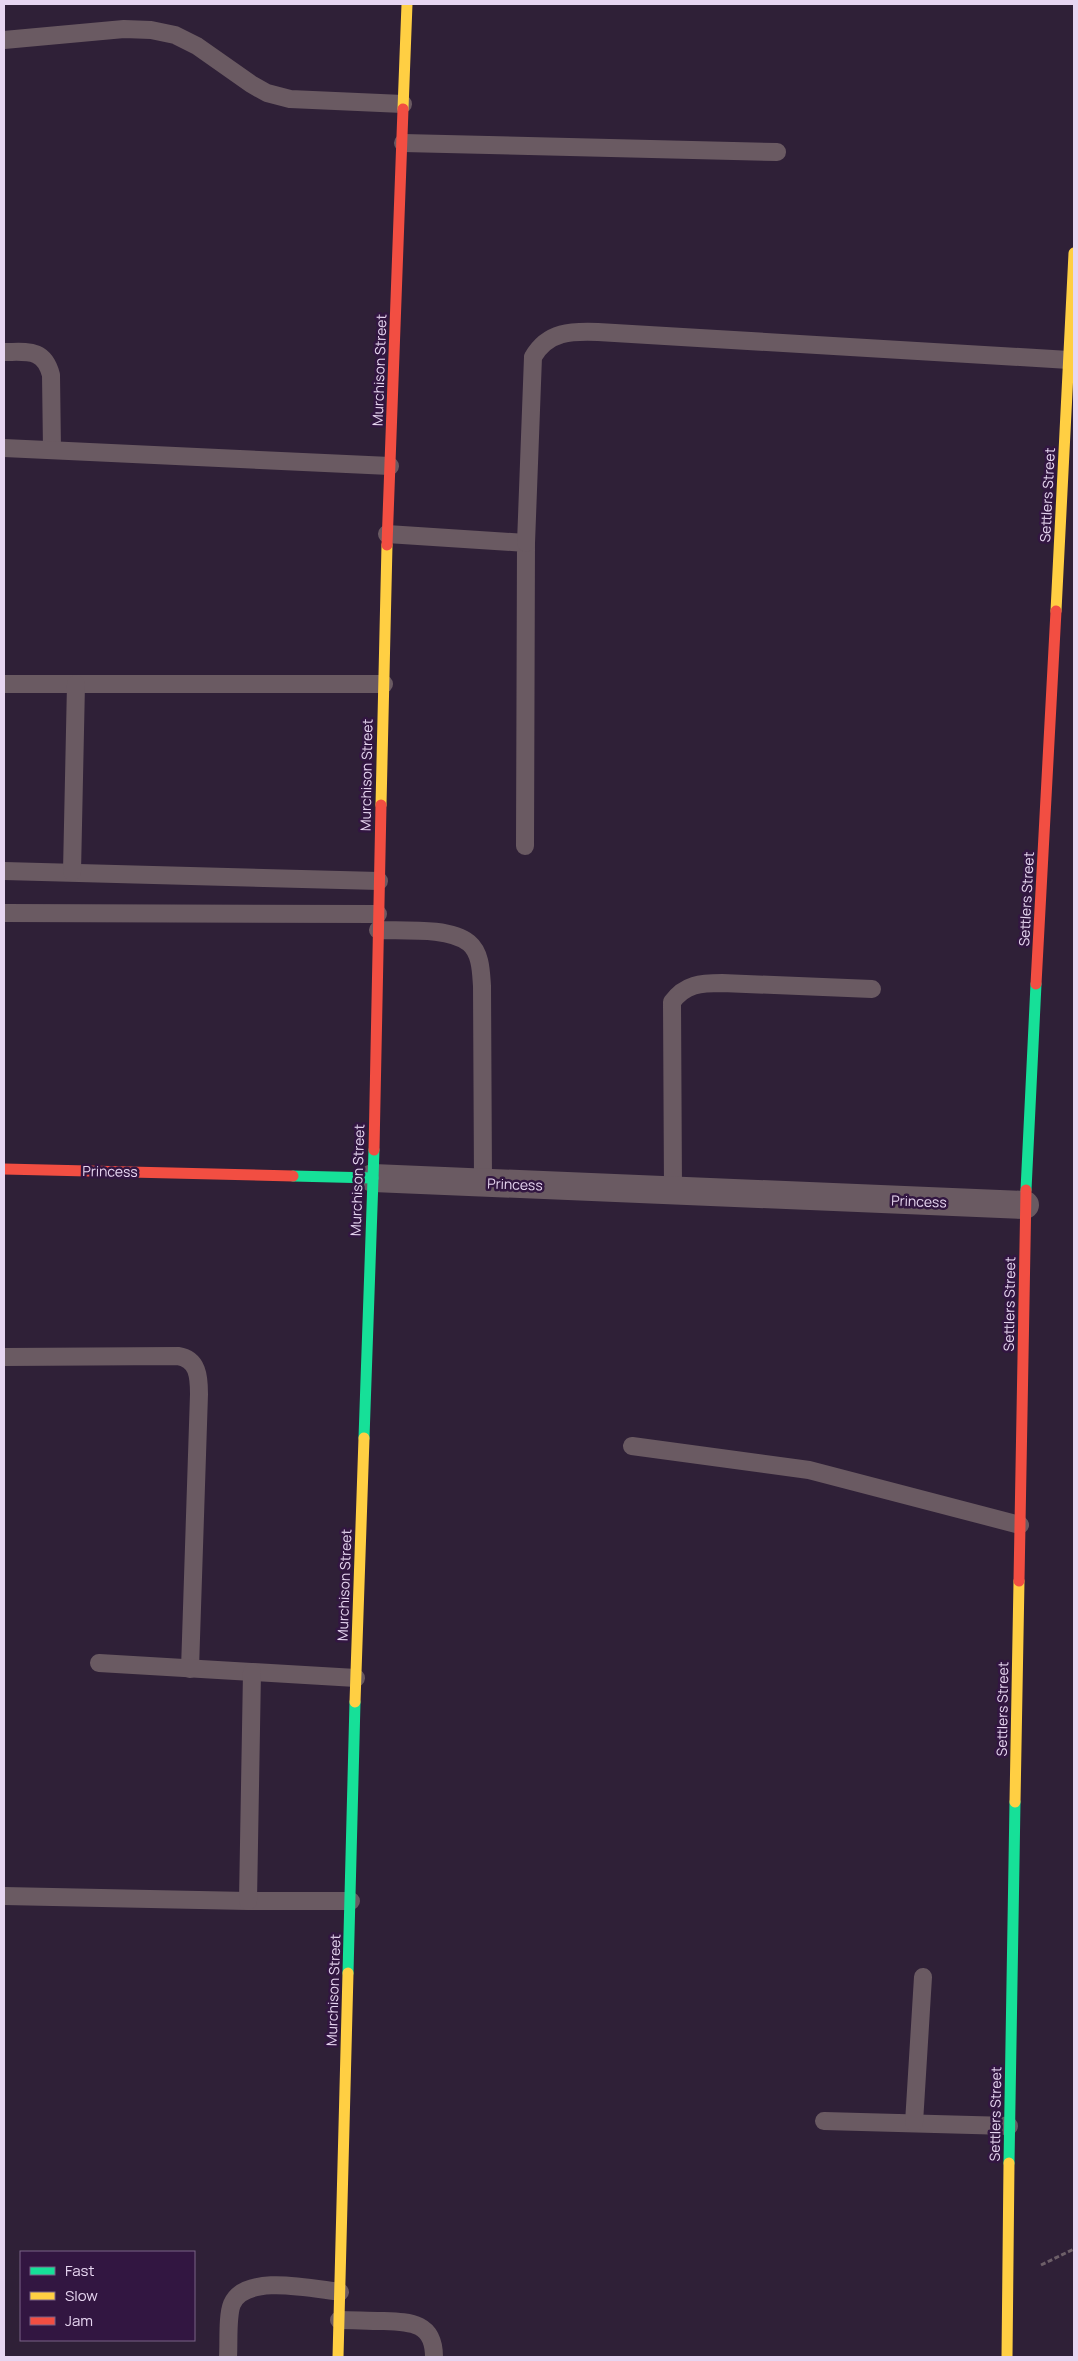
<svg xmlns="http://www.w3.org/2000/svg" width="1078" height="2361" viewBox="0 0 1078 2361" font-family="Manrope,sans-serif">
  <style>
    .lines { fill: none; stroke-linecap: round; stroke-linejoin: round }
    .path { stroke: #6d5f68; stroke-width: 3; stroke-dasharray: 5 2.5; stroke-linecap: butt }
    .lane { stroke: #6a5a62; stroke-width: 18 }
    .street { stroke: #6a5a62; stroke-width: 28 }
    .fast { stroke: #16e098; stroke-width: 11 }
    .slow { stroke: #ffcf43; stroke-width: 11 }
    .jam { stroke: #f24e42; stroke-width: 11 }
    .labels { text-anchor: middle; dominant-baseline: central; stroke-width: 5; stroke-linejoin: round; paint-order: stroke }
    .street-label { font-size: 14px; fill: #e7d6f1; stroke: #321641 }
  </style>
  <rect width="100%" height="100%" fill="#2f2037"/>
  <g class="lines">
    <path class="path" d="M1041,2265L1074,2249"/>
    <g class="lane">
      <path d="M4,40L124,29L151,30L175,35L197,46L251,84L267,93L290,99L403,104"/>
      <path d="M403,143L777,152"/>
      <path d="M4,352C27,352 44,348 51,375L52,450"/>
      <path d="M4,448L390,466"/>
      <path d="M387,534L526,543L525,846"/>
      <path d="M526,543L533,357C548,331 572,331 598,332L1069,360"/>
      <path d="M4,684H384"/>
      <path d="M4,871L379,881"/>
      <path d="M72,872L76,684"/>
      <path d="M4,913L378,914"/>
      <path d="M378,930C403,931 449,927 469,943C481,953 481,972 482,986L483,1182"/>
      <path d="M673,1190L672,1002C685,984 701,983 722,983L872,989"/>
      <path d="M4,1357L178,1356C198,1359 199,1377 199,1394L190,1669"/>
      <path d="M632,1446L809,1470L1020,1525"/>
      <path d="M99,1663L356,1678"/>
      <path d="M4,1896L248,1901H351"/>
      <path d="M248,1901L252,1672"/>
      <path d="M824,2121L1009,2126"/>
      <path d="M914,2123L923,1977"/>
      <path d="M339,2320C353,2320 368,2321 382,2321C410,2322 434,2322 434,2357"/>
      <path d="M228,2357C229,2343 227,2316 232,2304C245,2273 313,2289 340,2292"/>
    </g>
    <path class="street" d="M373,1178L1025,1205"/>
    <g class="fast">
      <path d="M293,1176L373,1178"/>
      <path d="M1026,1190L1036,984"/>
      <path d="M364,1438L374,1150"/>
      <path d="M348,1973L355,1702"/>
      <path d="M1009,2163L1015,1802"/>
    </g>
    <g class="slow">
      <path d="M403,109L407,4"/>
      <path d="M1056,611L1074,253"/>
      <path d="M381,805L387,545"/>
      <path d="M355,1702L364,1438"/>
      <path d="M1015,1802L1019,1581"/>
      <path d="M338,2357L348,1973"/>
      <path d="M1007,2357L1009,2163"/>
    </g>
    <g class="jam">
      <path d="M387,545L403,109"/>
      <path d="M1036,984L1056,611"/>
      <path d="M374,1150L381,805"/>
      <path d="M4,1169L293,1176"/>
      <path d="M1019,1581L1026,1190"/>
    </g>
  </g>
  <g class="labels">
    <g class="street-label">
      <text transform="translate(379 370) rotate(-88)">Murchison Street</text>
      <text transform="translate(1047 495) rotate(-87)">Settlers Street</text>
      <text transform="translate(366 775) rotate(-89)">Murchison Street</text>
      <text transform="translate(1026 899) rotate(-87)">Settlers Street</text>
      <text transform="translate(110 1171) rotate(1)">Princess</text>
      <text transform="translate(357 1180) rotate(-88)">Murchison Street</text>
      <text transform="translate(515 1184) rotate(2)">Princess</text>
      <text transform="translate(919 1201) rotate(2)">Princess</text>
      <text transform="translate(1009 1304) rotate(-89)">Settlers Street</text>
      <text transform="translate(344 1585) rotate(-88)">Murchison Street</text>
      <text transform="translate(1002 1709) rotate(-89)">Settlers Street</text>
      <text transform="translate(333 1990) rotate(-88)">Murchison Street</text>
      <text transform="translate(995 2114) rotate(-89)">Settlers Street</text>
    </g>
  </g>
  <rect width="1078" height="2361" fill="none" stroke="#e7d6f1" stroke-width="10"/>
  <rect x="20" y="2251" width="175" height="90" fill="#321641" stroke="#7a6387"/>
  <rect x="30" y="2267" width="25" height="8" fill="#16e098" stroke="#7a6387"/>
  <text x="65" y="2276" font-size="15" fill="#e7d6f1">Fast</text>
  <rect x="30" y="2292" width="25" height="8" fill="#ffcf43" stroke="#7a6387"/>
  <text x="65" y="2301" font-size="15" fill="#e7d6f1">Slow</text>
  <rect x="30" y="2317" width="25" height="8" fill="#f24e42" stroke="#7a6387"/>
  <text x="65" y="2326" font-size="15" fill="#e7d6f1">Jam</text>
</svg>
